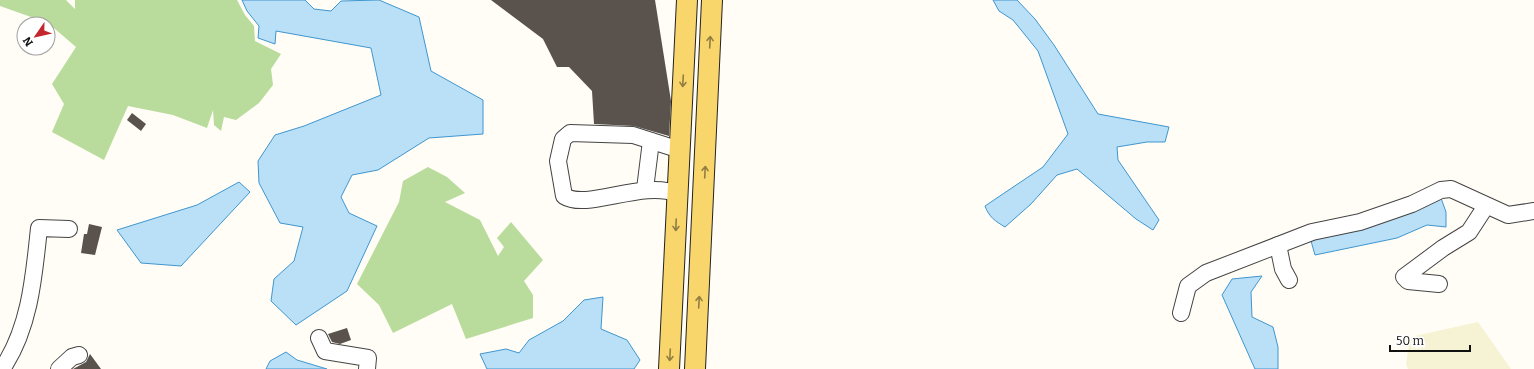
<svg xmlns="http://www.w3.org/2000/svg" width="1534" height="369" viewBox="0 0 1534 369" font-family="Bitter,serif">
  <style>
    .farmland { fill: #f6f3d4 }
    .forest { fill: #b9dc9c }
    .water { fill: #b9e0f7; stroke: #3f96cf }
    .building { fill: #5a524d }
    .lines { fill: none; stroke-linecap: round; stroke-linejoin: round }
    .minor-casing { stroke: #444; stroke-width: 18 }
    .major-casing { stroke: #222; stroke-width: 22 }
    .minor { stroke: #fff; stroke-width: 16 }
    .major { stroke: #f9d66b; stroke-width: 20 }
    .oneway { stroke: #917d42 }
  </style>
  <rect width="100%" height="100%" fill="#fffdf5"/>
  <path class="farmland" d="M1478,322L1511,369H1408L1406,364L1410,337Z"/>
  <g class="forest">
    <path d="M0,0H66L75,9V0H237L245,15L254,26L255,41L281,54L271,69L273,85L259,103L236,120L224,117L221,131L214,125L213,110L207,128L173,115L128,106L104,160L52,132L64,104L52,84L76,47L48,23L0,6Z"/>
    <path d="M428,167L447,177L465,193L445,202L480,220L498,256L504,247L497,238L511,222L543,260L524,281L533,295V318L466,339L452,304L393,333L379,305L357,284L399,202L403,181Z"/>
  </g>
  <g class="water">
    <path d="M242,0H305L314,9L331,11L341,1L379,0L419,17L431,71L483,100V134L429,138L378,170L352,175L341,197L349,213L377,226L347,291L296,325L271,301L274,279L294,261L303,227L280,223L259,183L258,161L275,135L304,126L381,95L371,48L276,31L275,44L258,38L259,26L247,11Z"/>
    <path d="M993,0H1017L1035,19L1054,45L1098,114L1169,127L1165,142H1147L1117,147L1118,160L1159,220L1153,230L1136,219L1077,169L1057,175L1031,204L1005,227C995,221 989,217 985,206L1043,167L1068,134L1038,51L1013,20L999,11Z"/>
    <path d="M239,182L250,192L181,266L141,263L117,230L197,205Z"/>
    <path d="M1441,198L1446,212V227L1427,225L1397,238L1315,255L1311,241Z"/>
    <path d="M1262,276L1251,292L1252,317L1273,327L1278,347V369H1255L1222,295L1232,279Z"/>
    <path d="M603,297L601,329L627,340L640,360L634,369H487L480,354L506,349L519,353L529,340L563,321L584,300Z"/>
    <path d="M286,352L297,360L327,369H266L270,361Z"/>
  </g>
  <g class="building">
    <path d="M491,0H655L671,101L669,136L634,126L594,124L592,91L569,67H557L543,39Z"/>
    <path d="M132,113L146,124L141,131L127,120Z"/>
    <path d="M89,224L102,227L95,255L81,253L84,234H87Z"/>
    <path d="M347,328L351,340L340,344L332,342L328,334Z"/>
    <path d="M90,354L101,369H73L86,362Z"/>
  </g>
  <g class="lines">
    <g class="minor-casing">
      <g id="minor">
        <path d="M645,189L651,141"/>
        <path d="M678,194C642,179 588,211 564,196L558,161L563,139L570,133L633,135L680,150"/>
        <path d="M1278,245L1283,269L1289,280"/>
        <path d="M1439,284L1408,281L1404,277L1443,248L1469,232L1486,206"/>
        <path d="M1181,313L1188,286L1206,273L1312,232L1360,222L1412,204L1441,190L1451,189L1508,215L1534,211"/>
        <path d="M319,338L325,351L368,358L367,369"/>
        <path d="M2,369C30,328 34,276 39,228L69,229"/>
        <path d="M59,369L72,357L79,355"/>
      </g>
    </g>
    <g class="major-casing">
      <g id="major">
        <path d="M669,369L687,0"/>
        <path d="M695,369L712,0"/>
      </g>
    </g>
    <use href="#minor" class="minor"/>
    <use href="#major" class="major"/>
  </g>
  <defs><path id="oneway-shaft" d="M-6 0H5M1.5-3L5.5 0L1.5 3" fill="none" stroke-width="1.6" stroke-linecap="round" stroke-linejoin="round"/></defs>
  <g class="oneway">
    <use href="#oneway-shaft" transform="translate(710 42) rotate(-87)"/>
    <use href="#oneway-shaft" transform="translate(683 81) rotate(93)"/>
    <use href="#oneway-shaft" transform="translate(705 172) rotate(-87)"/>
    <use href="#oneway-shaft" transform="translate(676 225) rotate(92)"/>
    <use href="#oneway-shaft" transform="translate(699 302) rotate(-87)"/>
    <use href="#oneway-shaft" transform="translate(670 355) rotate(93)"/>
  </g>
  <g transform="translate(36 36) rotate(236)"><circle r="19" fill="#ffffff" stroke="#a0a0a0"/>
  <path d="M0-3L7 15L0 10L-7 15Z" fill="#c4262e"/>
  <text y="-6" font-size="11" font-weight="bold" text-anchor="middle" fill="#111111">N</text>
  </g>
  <path d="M1390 345v6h80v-6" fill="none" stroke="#111111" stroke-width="2"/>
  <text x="1396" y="345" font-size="12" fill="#111111" stroke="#ffffff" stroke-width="3" paint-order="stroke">50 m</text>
</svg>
